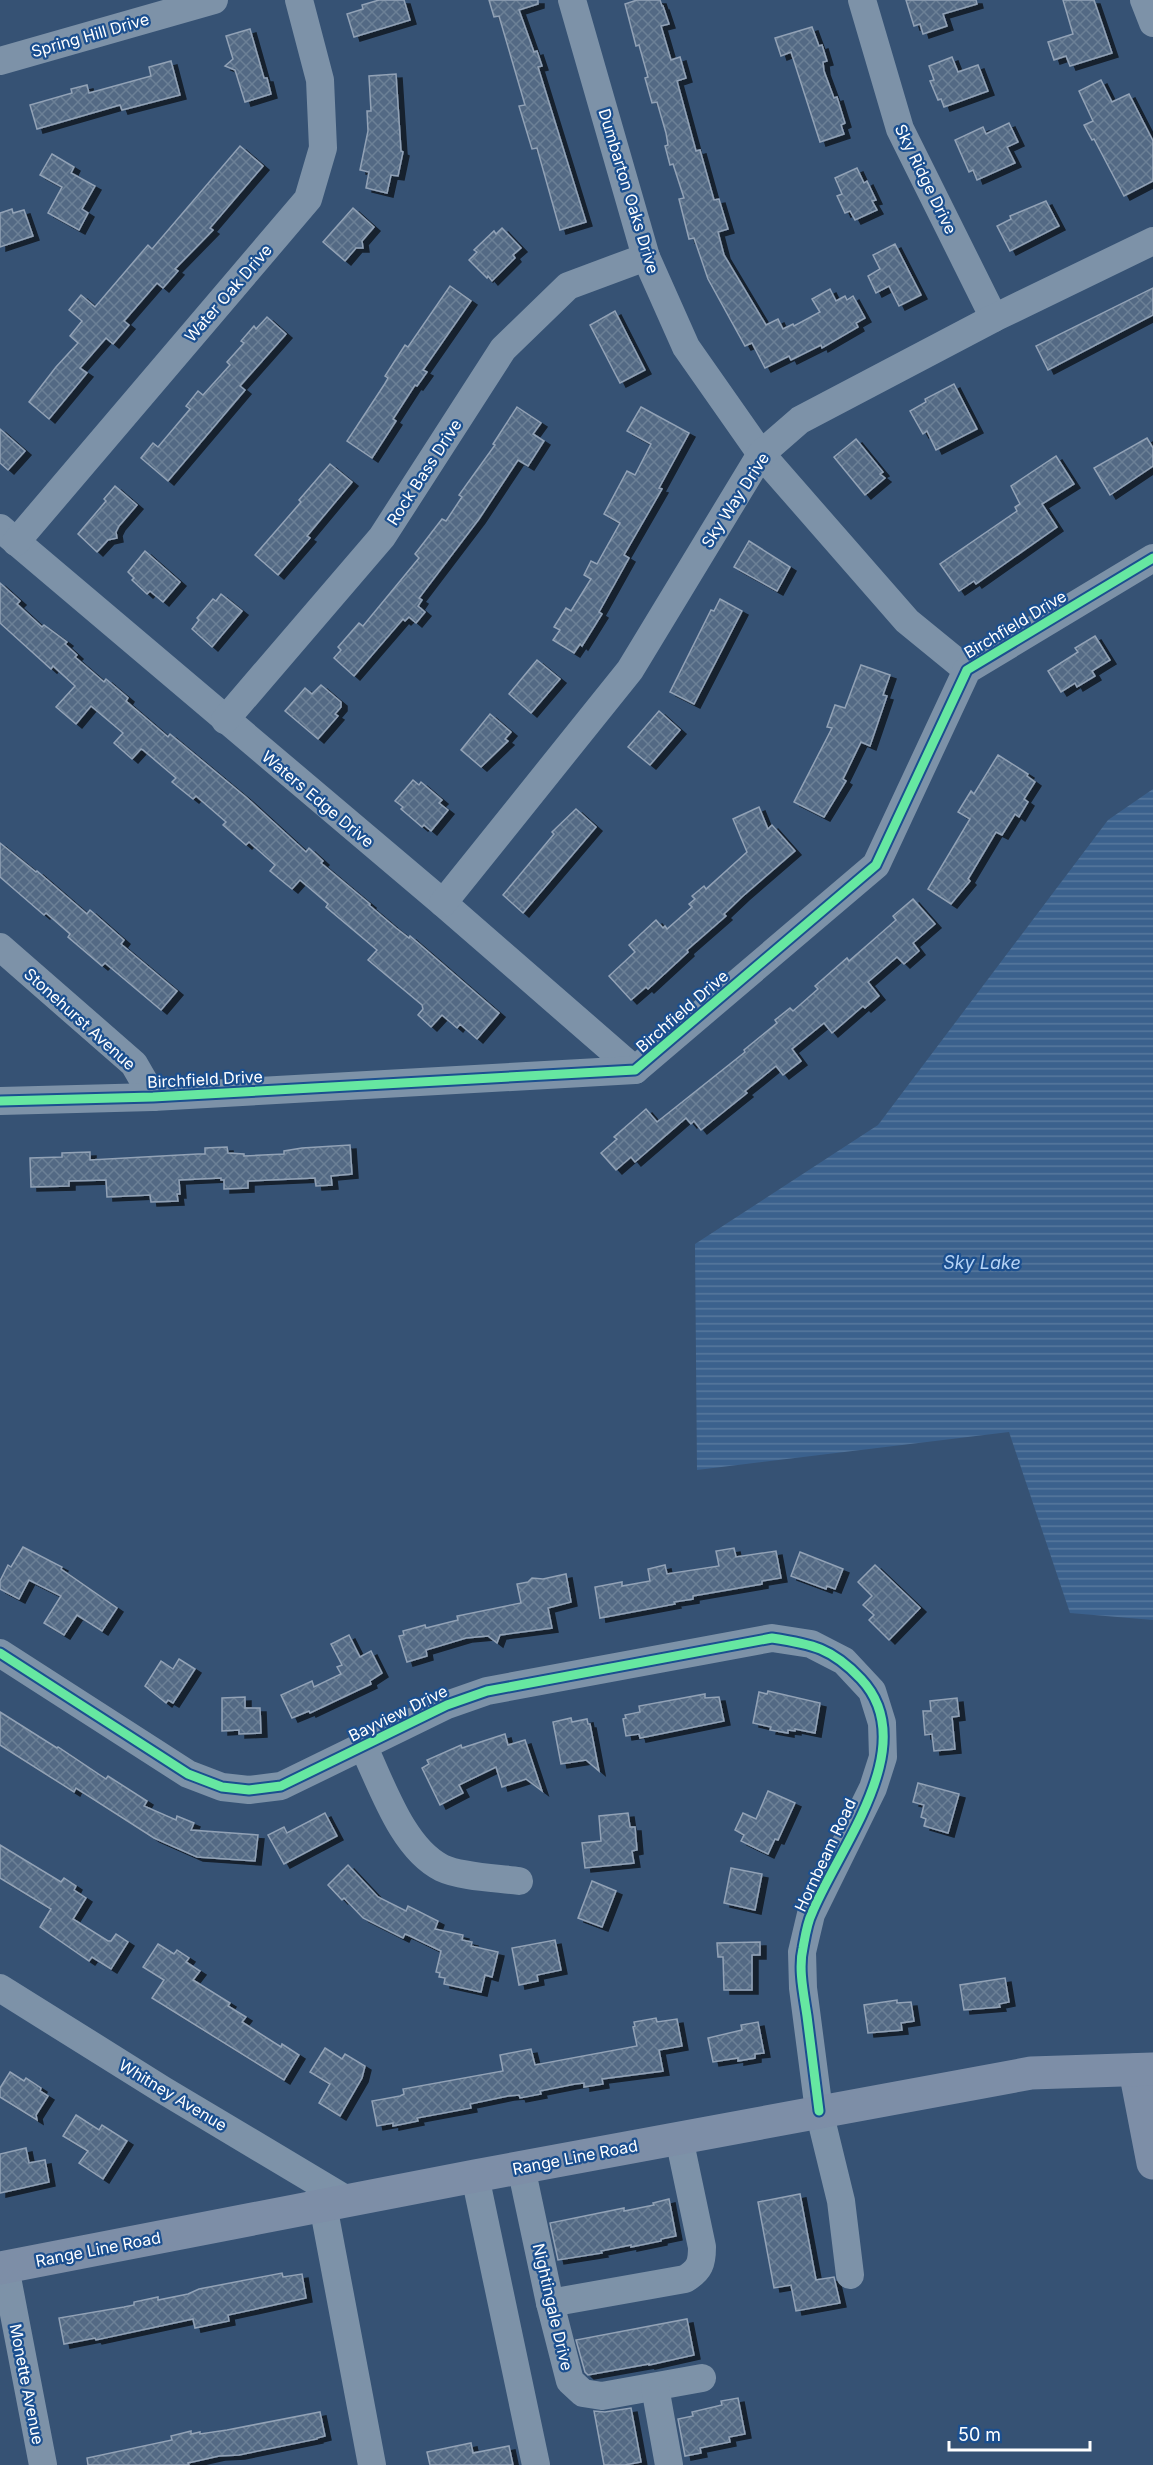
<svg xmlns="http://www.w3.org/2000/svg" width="1153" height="2465" viewBox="0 0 1153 2465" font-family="Inter,sans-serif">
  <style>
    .water { fill: url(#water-rules) }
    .building { fill: url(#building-cross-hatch); stroke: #92a2b6; stroke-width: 1.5; filter: url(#shadow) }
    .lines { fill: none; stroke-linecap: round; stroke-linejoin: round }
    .minor { stroke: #7d92a8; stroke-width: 28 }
    .major { stroke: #7d8ea7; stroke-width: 33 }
    .cycleway-casing { stroke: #1b4f8f; stroke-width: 13 }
    .cycleway { stroke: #66e7a1; stroke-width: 9 }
    .labels { text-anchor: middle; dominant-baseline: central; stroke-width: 4.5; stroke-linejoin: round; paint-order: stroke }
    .street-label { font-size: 16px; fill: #fff; stroke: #1b4f8f }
    .water-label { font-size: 18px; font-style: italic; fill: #b5d3f5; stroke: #1b4f8f }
  </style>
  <defs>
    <pattern id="water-rules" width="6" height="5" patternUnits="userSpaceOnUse" patternTransform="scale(1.5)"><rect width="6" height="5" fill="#3b618d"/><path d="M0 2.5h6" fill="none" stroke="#58799e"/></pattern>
    <pattern id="building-cross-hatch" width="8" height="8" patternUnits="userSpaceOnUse" patternTransform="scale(1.5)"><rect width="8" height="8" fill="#526984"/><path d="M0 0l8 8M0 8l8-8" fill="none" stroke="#6c8096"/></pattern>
    <filter id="shadow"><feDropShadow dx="6" dy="4" stdDeviation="0" flood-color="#0009"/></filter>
  </defs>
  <rect width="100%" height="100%" fill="#365274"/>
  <path class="water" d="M1153,789V1620L1070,1613L1009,1432L697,1470L695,1244L878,1125L1108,820Z"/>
  <g class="building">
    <path d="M379,0H404L410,20L354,37L347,14L363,9L362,5Z"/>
    <path d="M489,0H538V4L519,10L534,52L537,51L542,66L538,67L586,222L560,230L537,148L532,149L519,106L525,105L499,16L494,17Z"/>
    <path d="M637,0H660L662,6H663L669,24L661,26L671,60L680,57L686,78L677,81L696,151L700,150L714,200L719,199L728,229L718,232L724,255L766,325L778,319L783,329L793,324L794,326L820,312L812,299L830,289L836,301L845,296L847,300L853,296L865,318L856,323L858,327L822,348L821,345L791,360L789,356L765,368L752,343L745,346L708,279L694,238L689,239L679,199L684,198L673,164L670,165L665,146L668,145L666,133L657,102L652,103L645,78L648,77L639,45L636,46L625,4Z"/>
    <path d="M906,0H976L977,4L943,14L947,26L923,34L920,24L914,26Z"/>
    <path d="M1063,0H1094L1112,53L1070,66L1066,56L1054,60L1048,42L1073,34Z"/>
    <path d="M812,27L819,46L822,45L827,61L823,62L824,71L834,98L837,97L845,123L841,125L844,134L820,142L791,52L781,56L775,38Z"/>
    <path d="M250,29L264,78H267L271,94L245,102L235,70L225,66L233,59L226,36Z"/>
    <path d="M952,57L958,72L978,65L988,91L944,107L941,99L938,100L930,81L934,80L929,66Z"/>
    <path d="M171,61L180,95L122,110L120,105L37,129L30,105L72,93L71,89L87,85L89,93L151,76L149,67Z"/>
    <path d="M396,74L401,151L403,152L398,176L391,175L387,193L366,188L369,172L360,170L368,131L367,111H371L369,76Z"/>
    <path d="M1101,80L1112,102L1129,94L1153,141V181L1124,196L1094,139L1092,140L1084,125L1093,121L1079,91Z"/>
    <path d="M1009,123L1018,142L1007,147L1015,163L977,180L973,170L969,172L955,140L983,127L986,134Z"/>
    <path d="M240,146L263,166L210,228L213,230L175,269L178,271L163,288L157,283L124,321L129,325L113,344L106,338L80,368L87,373L49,419L29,402L56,367L78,343L70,336L82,321L69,310L81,295L95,307L148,245L152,249Z"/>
    <path d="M52,154L74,167L71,173L95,186L82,209L88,213L79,230L48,213L62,187L40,175Z"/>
    <path d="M857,168L864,183L867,181L876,200L872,201L877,210L855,220L850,211L845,213L837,196L842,194L835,178Z"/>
    <path d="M1046,201L1059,226L1010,251L997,226L1011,219L1010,216Z"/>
    <path d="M353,208L374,227L362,241L363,248H356L345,261L323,242Z"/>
    <path d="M12,209L13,213L24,210L33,236L0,247V213Z"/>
    <path d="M502,228L521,248L513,255L515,258L492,281L488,276L487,278L469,260L477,252L474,250L494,231L496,234Z"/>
    <path d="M895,244L921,295L899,306L889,286L876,293L868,276L880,269L873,255Z"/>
    <path d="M450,286L471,301L423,370L427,372L417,386L415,385L393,419L396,421L372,458L347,441L384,385L388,378L385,376L405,345L408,347Z"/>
    <path d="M1153,288V315L1048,370L1036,346Z"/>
    <path d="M615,311L645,370L620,383L590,325Z"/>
    <path d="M267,317L286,334L240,386L245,390L168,481L141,458L153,443L158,447L190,409L186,406L198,391L203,395L230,365L227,362L244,343L241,341L254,326L256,329Z"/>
    <path d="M954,384L977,429L936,450L927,431L923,434L910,411L926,402L925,399Z"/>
    <path d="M517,407L541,423L533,434L544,441L528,466L518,460L479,519L419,598L422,600L418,606L425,612L416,623L409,617L405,621L403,619L354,676L334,658L341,650L338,647L359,623L363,626L419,558L415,554L442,519L446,521L462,497L459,495L495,445L493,444Z"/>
    <path d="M641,407L689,433L659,488L662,489L624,555L629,558L599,612L602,614L582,646L580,644L574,653L553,640L560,630L554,627L566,608L571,611L591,579L584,575L591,561L597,564L620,523L604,514L627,471L635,475L651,444L627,431Z"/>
    <path d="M0,429L25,451L8,470L0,463Z"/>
    <path d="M1147,438L1153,448V466L1110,495L1094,468Z"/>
    <path d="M856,439L883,472L880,474L885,478L865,495L834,457Z"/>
    <path d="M1056,456L1074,484L1042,504L1057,527L976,584L974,581L959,591L940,564L1017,511L1015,507L1020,504L1011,486Z"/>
    <path d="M330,464L352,482L307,536L310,538L278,575L255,555L301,502L299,500Z"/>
    <path d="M115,486L137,505L119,526L116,532L117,538L108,540L97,552L78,534L106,501L104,499Z"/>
    <path d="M749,541L790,567L777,591L734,567Z"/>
    <path d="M145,551L180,582L163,602L150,591L147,594L132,580L134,578L128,572Z"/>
    <path d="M0,583L20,601L17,604L42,627L44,625L67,642L65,644L77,655L75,657L104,682L106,679L128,698L126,701L168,737L170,734L247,798L306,852L309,848L323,861L321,863L370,904L369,905L396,928L409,938L410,936L499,1013L477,1039L460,1024L457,1028L442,1015L431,1027L418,1015L423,1009L422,1005L368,960L377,950L326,907L328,904L300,880L292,889L270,871L275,865L249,842L246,845L223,825L226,822L196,796L193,799L172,782L176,778L143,750L141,749L132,759L114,743L123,733L91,706L76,724L56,707L75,686L53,666L51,669L0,623Z"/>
    <path d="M221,594L242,611L212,647L192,629L199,620L197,618L213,599L216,601Z"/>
    <path d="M720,599L742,611L694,704L670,692L711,610L714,611Z"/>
    <path d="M1095,636L1110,660L1092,671L1095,676L1077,687L1075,683L1061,692L1048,671L1078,652L1075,648Z"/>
    <path d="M537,660L560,679L531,713L509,694Z"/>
    <path d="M861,665L890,675L883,695L887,696L870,746L861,742L843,779L846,781L824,817L794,802L832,728L827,727L835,705L845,708Z"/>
    <path d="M321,685L341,702V707L335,714L338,716L318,739L285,711L305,688L312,694Z"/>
    <path d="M659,711L680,730L650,765L628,747Z"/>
    <path d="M490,714L511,732L505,739L508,741L481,767L461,750Z"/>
    <path d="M998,755L1028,774L1027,776L1035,782L1024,799L1028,802L1019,817L1015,814L1002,835L996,832L968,879L970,881L951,904L928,889L970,819L958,812L971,791L974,794Z"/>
    <path d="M413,780L419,785L421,782L442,800L439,803L448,810L431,831L424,825L422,827L401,809L403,807L395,801Z"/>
    <path d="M759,807L768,829L772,825L795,851L743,896L724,914L726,916L687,950L688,952L648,989L646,987L631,1000L609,976L635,952L629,945L656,920L663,928L665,926L667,929L692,907L689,904L695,899L692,896L704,886L706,889L747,852L733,819Z"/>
    <path d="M576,809L596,827L523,913L503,895L554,834L552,832Z"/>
    <path d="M0,843L36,872L37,871L87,914L90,910L124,940L121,944L177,991L161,1010L105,963L102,966L68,937L70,934L46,913L44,915L0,877Z"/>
    <path d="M913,899L935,924L913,943L919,951L904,964L897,957L868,982L879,996L865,1008L863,1006L832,1033L824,1023L792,1049L801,1061L783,1075L776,1066L745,1091L747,1093L701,1130L694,1121L691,1124L686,1118L635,1162L631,1157L616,1170L601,1153L617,1139L614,1137L646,1109L657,1122L745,1052L744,1050L777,1023L775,1020L790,1008L793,1011L818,989L815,986L847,958L849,961L896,920L893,916Z"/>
    <path d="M350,1145L352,1174L331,1176L332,1185L316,1186L315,1178L248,1181V1188L224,1189V1180H221V1178L179,1180L180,1194H177L178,1201L151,1202L150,1195L107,1197L106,1180L69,1181V1186L31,1187L30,1158L62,1157V1153L90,1152V1160L198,1154H205V1148L227,1147L228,1153L244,1154V1156L284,1154V1151L302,1148Z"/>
    <path d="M23,1547L62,1567L61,1569L117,1608L102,1631L77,1615L64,1635L44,1623L61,1596L29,1580L19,1599L0,1589V1581L8,1565L11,1567Z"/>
    <path d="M734,1548L736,1557L776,1551L781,1578L762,1581V1584L693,1596V1599L674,1602L675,1604L600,1618L595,1587L622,1582V1586L650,1581L648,1569L665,1565L667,1574L719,1566L716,1551Z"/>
    <path d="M800,1552L843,1569L835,1589L827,1586L826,1589L791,1576Z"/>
    <path d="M875,1565L920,1608L889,1640L869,1620L874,1615L863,1605L872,1596L858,1582Z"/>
    <path d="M566,1574L571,1602L548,1608L552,1628L500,1635L497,1643L488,1636L466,1638L426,1650L427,1656L407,1662L399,1636L404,1635L403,1631L425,1625L426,1628L458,1620L457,1616L521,1603L517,1584L528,1582L532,1578L543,1579Z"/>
    <path d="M349,1635L360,1657L371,1651L382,1673L370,1681L371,1684L310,1713L309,1711L292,1718L281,1695L312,1681L314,1687L341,1674L337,1667L342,1665L331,1644Z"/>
    <path d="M179,1659L195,1669L173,1703L168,1700L166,1703L145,1686L161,1661L173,1669Z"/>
    <path d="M768,1691L820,1703L815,1733L795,1729V1731L788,1730V1733L770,1730L771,1727L753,1723L759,1692L767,1694Z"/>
    <path d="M705,1694V1698L719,1697L724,1721L640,1738L639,1734L626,1736L623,1719L626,1718L625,1715L640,1712L639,1706Z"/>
    <path d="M245,1697V1708H260L261,1733L239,1734V1730L222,1731V1698Z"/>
    <path d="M957,1698L959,1716L952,1717L955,1749L934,1751L932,1734L925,1735L923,1711H931L930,1701Z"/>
    <path d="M0,1712L57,1748L58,1747L106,1779L108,1776L147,1801L144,1806L176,1820L177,1816L194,1823L191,1830L258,1835L255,1861L197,1857L154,1838L76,1788L74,1792L0,1745Z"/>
    <path d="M571,1718L572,1722L587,1719L588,1724H590L599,1771L586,1760L561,1764L553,1722Z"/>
    <path d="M505,1734L508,1745L525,1740L542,1791L526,1779L502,1787L496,1767L459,1785L463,1793L440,1805L422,1768L429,1764L427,1760L461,1745L462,1748Z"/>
    <path d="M918,1783L959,1794L948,1833L924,1826L926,1819L921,1817L924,1805L913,1802Z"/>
    <path d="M768,1791L795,1803L778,1840L775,1839L768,1854L741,1841L744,1835L735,1830L743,1813L756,1819Z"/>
    <path d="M325,1813L337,1836L284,1864L268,1835L284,1827L287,1833Z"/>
    <path d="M628,1813L630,1827H635L637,1850L632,1851L634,1863L585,1868L582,1843L601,1841L599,1816Z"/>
    <path d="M0,1845L61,1882L64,1878L76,1886L74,1890L86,1898L73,1919L108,1941H111L116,1934L128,1942L111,1969L92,1957L89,1961L40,1927L51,1909L0,1878Z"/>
    <path d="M348,1865L378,1897L406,1911L408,1906L438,1921L435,1929L463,1935L462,1940L472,1942L471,1946L498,1952L492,1977L485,1975L481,1992L444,1984L445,1978L439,1977L440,1973L436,1972L441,1951L410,1936L405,1934L403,1938L363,1918L344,1898L342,1900L328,1885Z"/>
    <path d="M731,1868L762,1874L755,1910L724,1903Z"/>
    <path d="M592,1881L616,1891L602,1927L578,1918Z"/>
    <path d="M555,1940L561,1970L537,1975L538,1981L519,1985L512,1948Z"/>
    <path d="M760,1942V1955H752V1990H724L723,1957H718L717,1943Z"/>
    <path d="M158,1944L174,1954L177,1950L189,1958L186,1962L200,1971L193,1980L230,2003L228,2006L246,2017L242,2022L281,2047L282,2044L299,2055L284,2080L152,1998L164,1980L143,1967Z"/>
    <path d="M1005,1978L1009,2002L999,2004L1000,2007L964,2010L960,1985Z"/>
    <path d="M897,2000V2003L911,2002L914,2021L901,2023L902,2030L868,2033L864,2005Z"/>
    <path d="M656,2018L657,2022L677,2019L682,2046L659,2050L663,2071L602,2079L603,2084L584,2087V2083L575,2084L540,2091L541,2094L520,2098L519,2095L508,2096L470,2104L471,2108L417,2118L418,2121L393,2126V2123L377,2126L372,2101L400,2096L404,2094L403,2089L503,2071L500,2055L531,2049L535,2065L637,2046L633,2027L635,2026L634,2022Z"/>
    <path d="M758,2022L764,2053L755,2054V2058L738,2061V2058L713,2062L708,2038L742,2030L741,2025Z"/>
    <path d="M325,2048L342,2059L345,2054L365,2066L362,2078L340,2116L319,2103L330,2084L310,2072Z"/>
    <path d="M10,2072L24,2081L26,2078L41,2088L40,2091L48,2096L36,2115L37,2120L0,2097V2088Z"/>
    <path d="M76,2115L99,2130L102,2125L127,2141L103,2179L79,2163L88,2151L63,2136Z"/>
    <path d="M26,2148L29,2163L45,2160L49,2182L0,2193V2154Z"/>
    <path d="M800,2194L816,2280L834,2277L840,2303L796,2311L791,2285L774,2288L758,2202Z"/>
    <path d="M669,2199L676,2236L661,2239V2241L631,2247V2245L601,2251L602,2253L558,2260L550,2223L624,2208V2211L654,2205L653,2203Z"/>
    <path d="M282,2273L283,2277L302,2274L306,2298L228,2315L229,2321L214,2324L195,2328L193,2319L96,2340L95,2338L64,2344L59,2318L124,2307L134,2305V2302L158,2297V2300L188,2294L199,2289Z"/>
    <path d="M687,2319L694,2355L649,2365V2364L588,2375L585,2372L576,2340Z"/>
    <path d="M738,2398L745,2434L729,2437L730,2442L700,2448L701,2453L685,2456L678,2419L693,2416L692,2412L722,2405L721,2401Z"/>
    <path d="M631,2408L641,2462L625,2465H604L594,2411L605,2412Z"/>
    <path d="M320,2412L325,2436L317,2438V2439L239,2455L219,2456L188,2463L189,2465H88L87,2458L172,2440L171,2436L191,2431V2434L200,2432V2434L227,2430Z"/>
    <path d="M471,2443L473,2453L509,2446L513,2465H430L427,2452Z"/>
  </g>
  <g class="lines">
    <g class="minor">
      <path d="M572,0L646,257L686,347L761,454L907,621L967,670"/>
      <path d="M862,0L900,129L994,318"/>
      <path d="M1144,0L1153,23"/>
      <path d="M0,61L214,0"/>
      <path d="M0,528L443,903L635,1070"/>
      <path d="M16,542L308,199L323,148L320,80L299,0"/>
      <path d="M225,720L382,537L503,349L568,286L646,257"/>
      <path d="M443,903L630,670L761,454L800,420L994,318L1153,241"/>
      <path d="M0,947L134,1064L153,1097"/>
      <path d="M0,1101L153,1097L635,1070L876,865L967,670L1153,558"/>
      <path d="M0,1653L188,1774L222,1787L249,1790L281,1786L447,1705L487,1691L772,1638L811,1644L844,1661L872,1691L882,1723L883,1757L873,1788L811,1914L802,1952L803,1988L819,2111L841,2201L850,2275"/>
      <path d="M363,1746C382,1785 402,1848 442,1868C461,1877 497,1878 519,1881"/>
      <path d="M0,1988L163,2090L347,2200"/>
      <path d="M521,2167L550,2303L570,2381L583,2393L602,2396L702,2378"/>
      <path d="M475,2176L536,2465"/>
      <path d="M323,2205L372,2465"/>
      <path d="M5,2267L43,2465"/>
      <path d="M550,2303L685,2279C700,2270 702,2263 702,2247L679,2138"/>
      <path d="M655,2387L669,2465"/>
    </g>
    <g class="major">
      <path d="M1135,2070L1153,2163"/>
      <path d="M0,2268L475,2176L1031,2073L1153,2069"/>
    </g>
    <g class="cycleway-casing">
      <g id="cycleway">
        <path d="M0,1101L153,1097L635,1070L876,865L967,670L1153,558"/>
        <path d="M0,1653L188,1774L222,1787L249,1790L281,1786L447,1705L487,1691L772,1638C812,1644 832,1648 861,1679C923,1745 839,1847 812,1913C807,1923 805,1937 803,1948C798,1969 804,1995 807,2016C811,2048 815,2080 819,2111"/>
      </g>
    </g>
    <use href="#cycleway" class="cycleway"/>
  </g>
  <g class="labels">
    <g class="street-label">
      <text transform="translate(90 35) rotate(-16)">Spring Hill Drive</text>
      <text transform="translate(926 179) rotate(64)">Sky Ridge Drive</text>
      <text transform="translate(629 191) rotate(73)">Dumbarton Oaks Drive</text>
      <text transform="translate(228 293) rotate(-49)">Water Oak Drive</text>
      <text transform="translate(424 472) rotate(-57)">Rock Bass Drive</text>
      <text transform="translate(735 500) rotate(-57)">Sky Way Drive</text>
      <text transform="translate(1015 624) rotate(-31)">Birchfield Drive</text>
      <text transform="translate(318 799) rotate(40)">Waters Edge Drive</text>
      <text transform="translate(682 1011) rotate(-41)">Birchfield Drive</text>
      <text transform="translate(80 1019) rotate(42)">Stonehurst Avenue</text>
      <text transform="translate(205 1079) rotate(-3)">Birchfield Drive</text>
      <text transform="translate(398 1713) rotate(-26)">Bayview Drive</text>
      <text transform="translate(825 1855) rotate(-65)">Hornbeam Road</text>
      <text transform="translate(173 2095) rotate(31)">Whitney Avenue</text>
      <text transform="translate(575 2157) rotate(-11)">Range Line Road</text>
      <text transform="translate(98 2249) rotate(-11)">Range Line Road</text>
      <text transform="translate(553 2307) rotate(77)">Nightingale Drive</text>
      <text transform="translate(27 2384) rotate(79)">Monette Avenue</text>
    </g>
    <g class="water-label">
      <text x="982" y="1262">Sky Lake</text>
    </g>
  </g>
  <path d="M949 2441v9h141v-9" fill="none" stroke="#ffffff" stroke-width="3"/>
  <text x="958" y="2441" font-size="18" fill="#ffffff" stroke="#1b4f8f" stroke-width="4.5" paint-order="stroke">50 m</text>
</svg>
